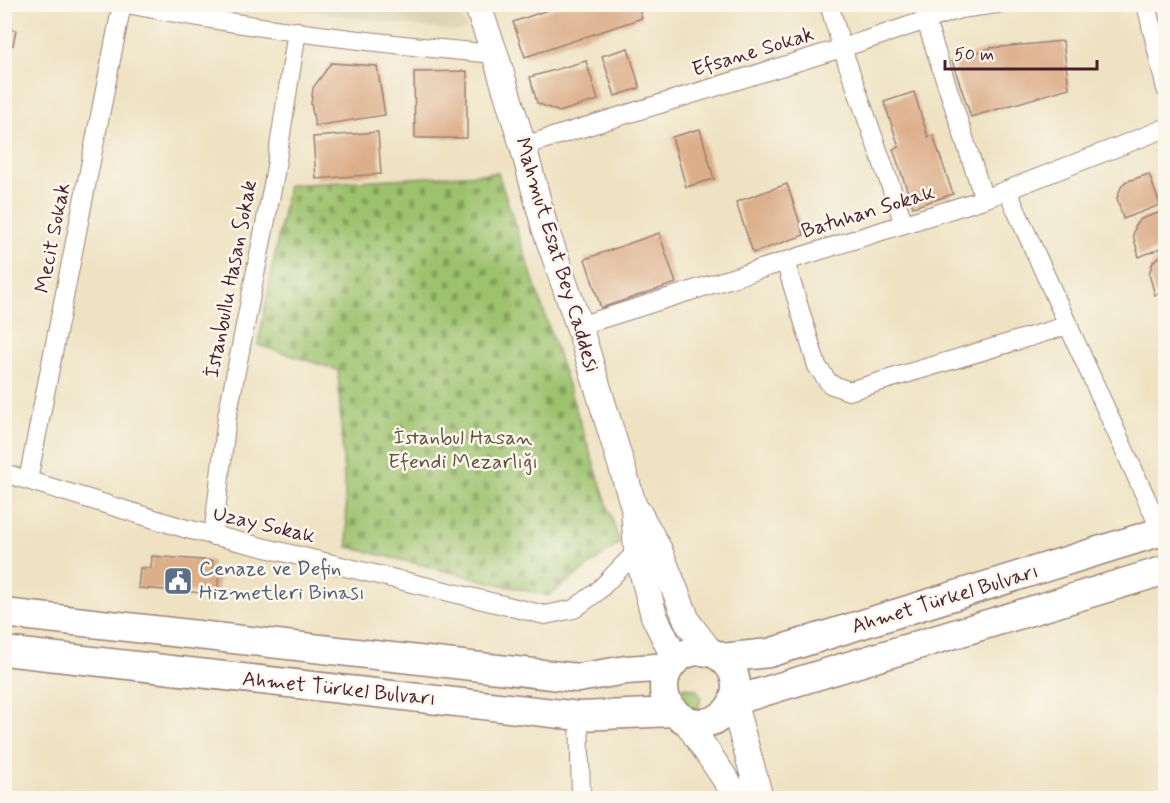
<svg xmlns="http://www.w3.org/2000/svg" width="1170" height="803" viewBox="0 0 1170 803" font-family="Mynerve,sans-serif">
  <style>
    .built { fill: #dcd4b4 }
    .green { fill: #9dc26d; stroke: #74704c; stroke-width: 1.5 }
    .cemetery { fill: url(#cemetery-stones); stroke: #74704c; stroke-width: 1.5 }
    .building { fill: #dcae89 }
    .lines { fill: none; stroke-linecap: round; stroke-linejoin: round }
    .street-casing { stroke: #9c8076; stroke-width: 20 }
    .secondary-casing { stroke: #9c8076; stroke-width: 28 }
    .primary-casing { stroke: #9c8076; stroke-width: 31 }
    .street { stroke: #fff; stroke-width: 18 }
    .secondary { stroke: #fff; stroke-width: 26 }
    .primary { stroke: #fff; stroke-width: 28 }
    .labels { text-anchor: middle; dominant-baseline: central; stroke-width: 5; stroke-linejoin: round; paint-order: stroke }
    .street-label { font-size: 21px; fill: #4a1f2b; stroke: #fbf7ec }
    .park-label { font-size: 21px; fill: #63503f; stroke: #fbf7ec }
    .service-label { font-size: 21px; fill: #4e5e75; stroke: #fbf7ec; text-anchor: start }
  </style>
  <defs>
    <pattern id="cemetery-stones" width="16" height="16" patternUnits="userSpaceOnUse" patternTransform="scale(1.5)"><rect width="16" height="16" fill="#9dc26d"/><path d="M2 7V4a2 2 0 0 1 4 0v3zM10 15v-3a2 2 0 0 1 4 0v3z" fill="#829d5a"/></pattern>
  </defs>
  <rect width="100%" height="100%" fill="#fbf7ec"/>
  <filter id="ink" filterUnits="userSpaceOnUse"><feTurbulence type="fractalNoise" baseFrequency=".0167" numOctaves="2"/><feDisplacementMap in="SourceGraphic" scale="12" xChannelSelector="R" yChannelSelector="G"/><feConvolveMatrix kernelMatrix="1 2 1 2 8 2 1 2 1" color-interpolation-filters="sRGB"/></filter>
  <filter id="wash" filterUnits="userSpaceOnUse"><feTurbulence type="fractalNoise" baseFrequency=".008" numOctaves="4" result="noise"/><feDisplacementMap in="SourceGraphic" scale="24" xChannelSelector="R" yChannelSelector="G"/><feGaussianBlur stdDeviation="1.35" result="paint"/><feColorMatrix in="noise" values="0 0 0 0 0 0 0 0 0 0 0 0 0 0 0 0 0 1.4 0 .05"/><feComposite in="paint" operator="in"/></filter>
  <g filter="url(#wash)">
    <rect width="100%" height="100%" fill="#eee2c2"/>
    <path class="built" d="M265,5H457L466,28L459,32Z"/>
    <path class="green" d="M685,687L697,690L701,698L699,706L693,711L676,699L678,691Z"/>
    <path class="cemetery" d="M498,173L620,543L548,596L348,547L338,370L258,345L288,185Z"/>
    <g id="blocks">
      <g class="building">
        <path d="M565,4H637L642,18L525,57L513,22Z"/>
        <path d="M4,19L10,20L8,29L16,30L13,45L4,43Z"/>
        <path d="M1063,41L1069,88L971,117L952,61L990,48Z"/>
        <path d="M628,48L640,88L615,96L602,56Z"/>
        <path d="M4,58L10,59L5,79H4Z"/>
        <path d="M586,61L598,100L559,112L537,103L530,77Z"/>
        <path d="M331,63L377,66L385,115L315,126L311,104L313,88Z"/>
        <path d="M467,71V138H415L414,72Z"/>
        <path d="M914,92L928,137L933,135L953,194L913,207L893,149L899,147L884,102Z"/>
        <path d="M700,129L714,179L686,187L672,137Z"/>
        <path d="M378,132L381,174L316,179L313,137Z"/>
        <path d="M1149,174L1160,205L1123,219L1117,198L1121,187L1125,182Z"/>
        <path d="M787,184L804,235L753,253L736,202Z"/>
        <path d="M1164,211L1166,246L1139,257L1133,235L1136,224L1141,219Z"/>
        <path d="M659,233L676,283L601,308L585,259Z"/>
        <path d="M1166,255V291L1155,295L1149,274L1153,262L1157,258Z"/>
        <path d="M152,556L213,561L211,573L219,574L217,594L138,588L140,568H151Z"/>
      </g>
    </g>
  </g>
  <g filter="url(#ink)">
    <use href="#blocks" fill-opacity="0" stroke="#9c8076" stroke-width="1.5"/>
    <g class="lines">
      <g class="street-casing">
        <g id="street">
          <path d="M127,4C248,28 372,43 495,54"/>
          <path d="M829,4L842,48L904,224"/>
          <path d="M1146,4L1166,89"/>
          <path d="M926,21L984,199"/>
          <path d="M523,146L842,48L960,9L997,4"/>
          <path d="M1007,190L1161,531"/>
          <path d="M785,261L817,366L830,384L849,391L1069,325"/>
          <path d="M579,326L984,199L1166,128"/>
          <path d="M4,473L187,529L545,615L574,609L597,592L637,551"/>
          <path d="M28,480L122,4"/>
          <path d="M213,536L227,417L274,179L297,31"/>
          <path d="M579,716L581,798"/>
        </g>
      </g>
      <g class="secondary-casing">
        <g id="secondary">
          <path d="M477,4L495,54L523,146L545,228L579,326L634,507L637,551L654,616L676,661"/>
          <path d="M638,512L659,550L688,623L711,653"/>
          <path d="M733,701L760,798"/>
          <path d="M685,719L738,798"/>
        </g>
      </g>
      <g class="primary-casing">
        <g id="primary">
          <path d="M4,613L578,678L626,670L670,667"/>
          <path d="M4,651L579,716L675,712"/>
          <circle cx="700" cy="687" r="36"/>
          <path d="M722,658L769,653L1166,530"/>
          <path d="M733,701L1166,570"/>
        </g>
      </g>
      <use href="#street" class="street"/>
      <use href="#secondary" class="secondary"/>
      <use href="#primary" class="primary"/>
    </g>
  </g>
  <defs>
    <g id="civic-square" transform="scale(1.5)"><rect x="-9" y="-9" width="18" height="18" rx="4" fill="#5c6f8a" stroke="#fbf7ec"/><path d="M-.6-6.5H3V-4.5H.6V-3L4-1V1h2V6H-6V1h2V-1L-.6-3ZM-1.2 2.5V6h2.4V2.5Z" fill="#fff"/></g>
  </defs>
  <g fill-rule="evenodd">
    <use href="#civic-square" x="178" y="581"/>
  </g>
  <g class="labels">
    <g class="street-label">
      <text transform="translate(753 52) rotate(-17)">Efsane Sokak</text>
      <text transform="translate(868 212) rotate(-17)">Batuhan Sokak</text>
      <text transform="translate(53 238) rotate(-79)">Mecit Sokak</text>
      <text transform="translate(557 255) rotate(73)">Mahmut Esat Bey Caddesi</text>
      <text transform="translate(231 279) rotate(-79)">İstanbullu Hasan Sokak</text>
      <text transform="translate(264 525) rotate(13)">Uzay Sokak</text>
      <text transform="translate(945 599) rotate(-17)">Ahmet Türkel Bulvarı</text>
      <text transform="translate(339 689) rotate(6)">Ahmet Türkel Bulvarı</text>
    </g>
    <g class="park-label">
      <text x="463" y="438">İstanbul Hasan<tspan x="463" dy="24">Efendi Mezarlığı</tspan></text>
    </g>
    <g class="service-label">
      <text x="199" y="569">Cenaze ve Defin<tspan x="199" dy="24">Hizmetleri Binası</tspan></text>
    </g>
  </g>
  <rect width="1170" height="803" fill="none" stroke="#fbf7ec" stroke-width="24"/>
  <path d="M945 60v9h152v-9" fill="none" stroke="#4a1f2b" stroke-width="3"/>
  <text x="954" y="60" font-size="18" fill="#4a1f2b" stroke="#fbf7ec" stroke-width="4.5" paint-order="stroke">50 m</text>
</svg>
